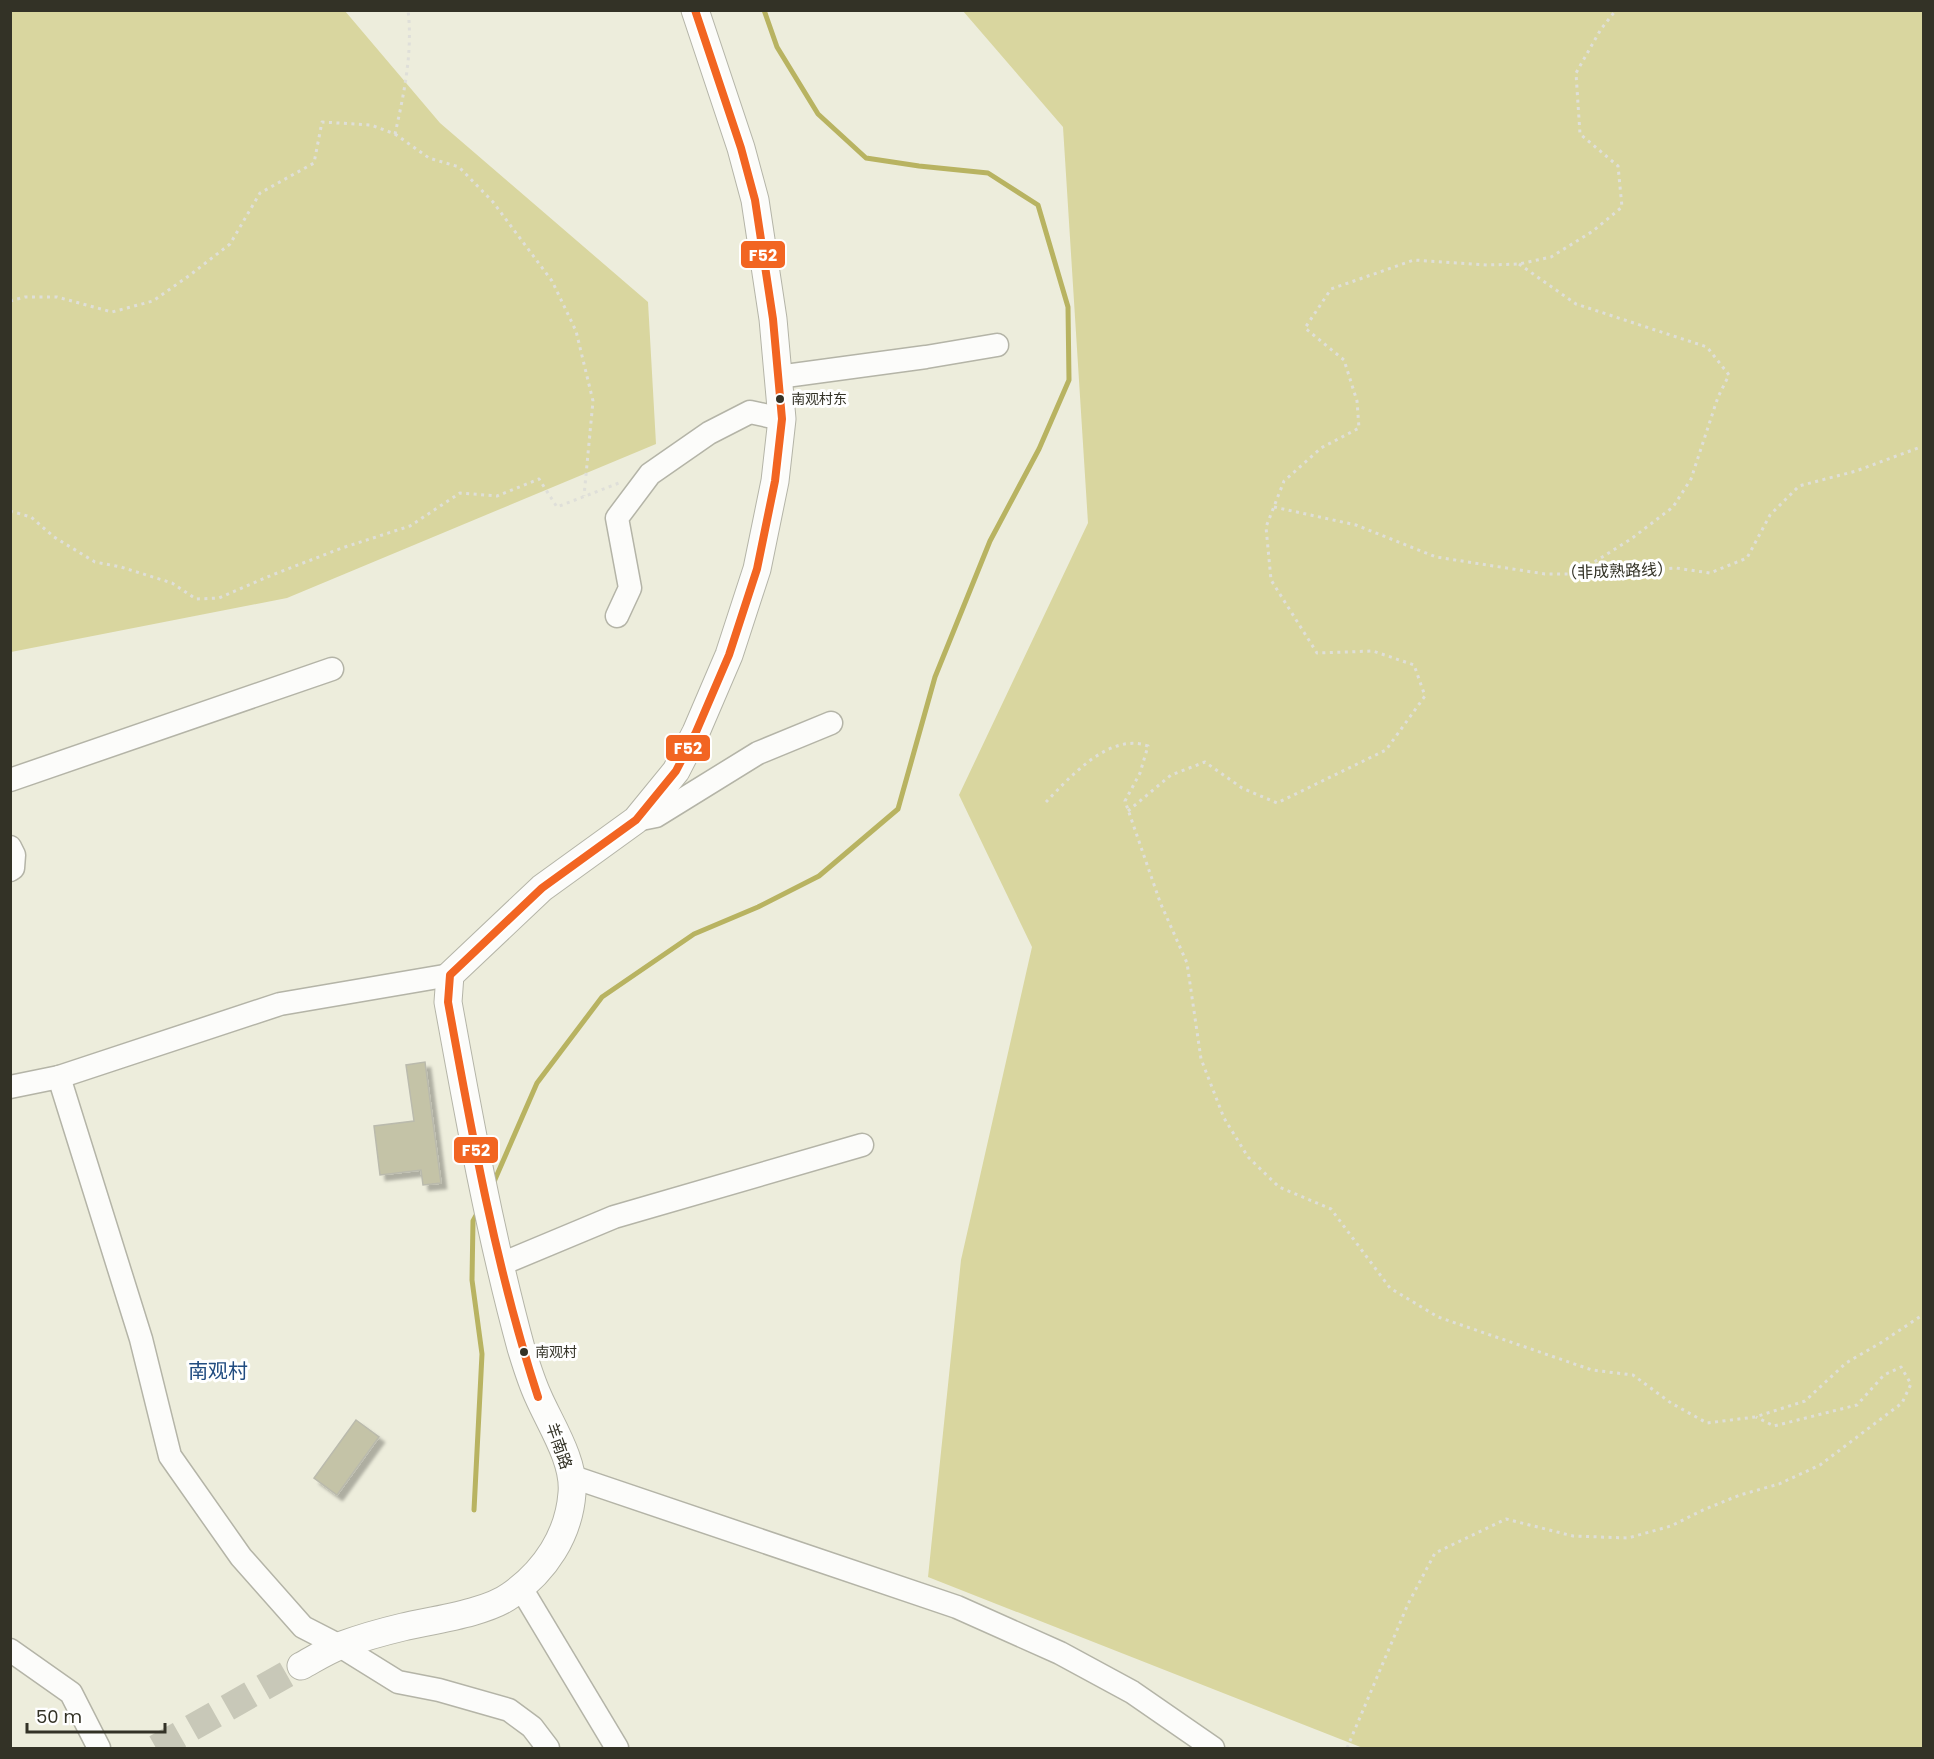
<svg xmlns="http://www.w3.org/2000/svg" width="1934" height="1759" viewBox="0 0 1934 1759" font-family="Poppins,'Noto Sans SC',sans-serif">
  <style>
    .green { fill: #d9d69f }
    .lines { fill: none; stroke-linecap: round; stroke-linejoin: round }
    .stream { stroke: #b8b361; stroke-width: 5 }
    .building { fill: #c4c3a7; stroke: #babaac; stroke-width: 1.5; filter: url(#shadow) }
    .tertiary-tunnel { stroke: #c8c8b8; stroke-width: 27; stroke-dasharray: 27 14; stroke-linecap: butt }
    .minor-casing { stroke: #b4b4a7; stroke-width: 25 }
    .tertiary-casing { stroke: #b4b4a7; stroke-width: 29 }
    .path { stroke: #dfdfd9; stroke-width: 3; stroke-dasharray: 3 4.5; stroke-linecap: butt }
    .minor { stroke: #fcfcfa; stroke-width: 22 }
    .tertiary { stroke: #fcfcfa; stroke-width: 27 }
    .bus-1-casing { stroke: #fff; stroke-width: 12 }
    .bus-1 { stroke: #f26522; stroke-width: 8 }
    .bus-dot { fill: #333226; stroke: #fff; stroke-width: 2 }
    .labels { text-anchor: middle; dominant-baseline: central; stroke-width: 6; stroke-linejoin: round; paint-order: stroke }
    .bus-label { font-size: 14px; fill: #333226; stroke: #fff; text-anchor: start }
    .street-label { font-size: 16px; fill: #333226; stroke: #fff }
    .quarter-label { font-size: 20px; fill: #214c80; stroke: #fff }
    .line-badge { stroke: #fff; stroke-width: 2 }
    .badge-label { font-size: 16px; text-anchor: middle; font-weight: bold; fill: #fff }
  </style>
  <defs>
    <filter id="shadow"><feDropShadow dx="5.5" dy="5.5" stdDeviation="1.5" flood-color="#0004"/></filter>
  </defs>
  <rect width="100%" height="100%" fill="#ededdc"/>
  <g class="green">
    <path d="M11,10L345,11L440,123L648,302L656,444L287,598L11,652Z"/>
    <path d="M963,11H1923V1748H1363L928,1577L961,1260L1032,947L959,795L1088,523L1063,127Z"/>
  </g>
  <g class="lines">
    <g class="stream">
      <path d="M493,1184L537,1083L602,997L694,934L758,907L819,876L898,809L935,677L990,541L1039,449L1069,380L1068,307L1038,205L988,173L919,166L866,158L818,114L777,47L764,10"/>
      <path d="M474,1510L482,1354L472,1280L473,1221L479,1210"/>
    </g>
  </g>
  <g class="building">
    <path d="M425,1062L441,1183L423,1185L421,1170L380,1175L374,1126L414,1121L406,1065Z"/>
    <path d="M356,1420L379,1437L337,1495L314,1478Z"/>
  </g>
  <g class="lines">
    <path class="tertiary-tunnel" d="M156,1748L301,1666"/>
    <g class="minor-casing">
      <g id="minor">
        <path d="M778,377L926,357L997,345"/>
        <path d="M617,616L630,588L617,518L650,474L709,433L750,412L782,419"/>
        <path d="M10,780L332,669"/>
        <path d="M636,820L656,816L758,753L831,723"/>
        <path d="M10,847L14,855L13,868L10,870"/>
        <path d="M59,1077L280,1004L450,975"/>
        <path d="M10,1087L59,1077L141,1339L170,1456L241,1557L303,1627L340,1646L398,1682L439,1690L509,1710L532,1727L548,1748"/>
        <path d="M499,1265L614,1217L862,1145"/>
        <path d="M570,1476L957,1607L1060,1653L1132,1692L1213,1748"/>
        <path d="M521,1588L617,1748"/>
        <path d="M10,1650L71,1693L99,1748"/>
      </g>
    </g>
    <g class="tertiary-casing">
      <path id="tertiary" d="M301,1666C314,1659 328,1650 342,1645C361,1638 382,1632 403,1627C433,1620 487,1613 511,1595C545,1571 569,1535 572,1493C575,1461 550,1424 538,1396C531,1381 526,1364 521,1348C490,1234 469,1118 448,1002L450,975L542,888L636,820L676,771L696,732L729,655L757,569L775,481L782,419L773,319L755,200L741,148L695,10"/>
    </g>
    <g class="path">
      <path d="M395,134L429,158L459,167L493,202L552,281L576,331L593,401L584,496"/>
      <path d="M1519,264L1576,304L1707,347L1729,375L1718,397L1691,479L1673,507L1631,539L1575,574"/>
      <path d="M10,301L25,297H57L112,312L153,301L190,275L230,244L260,193L314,163L322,122L371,125L395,134C404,94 413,51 408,10"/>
      <path d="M1274,507L1356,525L1436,557L1545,574H1607L1676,568L1710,573L1747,558L1770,515L1799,486L1856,471L1918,448H1924"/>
      <path d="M10,511L31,517L54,537L95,562L121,567L172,583L196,599L219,598L272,575L342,548L410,526L460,493L497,496L539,479L557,507L619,483"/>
      <path d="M1046,802C1071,776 1110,732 1148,746L1140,773L1125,801L1160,902L1187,963L1201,1059L1224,1118L1248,1157L1279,1187L1331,1209L1390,1288L1438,1317L1592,1370L1633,1375L1671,1403L1707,1423L1755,1417L1805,1401L1846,1363L1882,1342L1924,1314"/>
      <path d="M1128,811L1171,775L1205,762L1242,788L1277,803L1386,750L1425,696L1414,665L1373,651L1317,653L1271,580L1266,527L1284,481L1321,448L1359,428L1357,401L1344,360L1305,328L1331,289L1414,260L1487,265L1519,264L1551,257L1593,231L1622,207L1618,166L1580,134L1576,73L1601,29L1616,10"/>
      <path d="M1347,1748L1408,1604L1435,1553L1506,1519L1573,1536L1628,1538L1671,1526L1703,1510L1740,1495L1779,1484L1820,1465L1902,1403L1911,1384L1901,1367L1884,1375L1857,1405L1774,1426L1756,1417"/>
    </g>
    <use href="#minor" class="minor"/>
    <use href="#tertiary" class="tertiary"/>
    <g class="bus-1-casing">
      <path id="bus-1" d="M538,1397C496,1268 472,1135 448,1002L450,975L542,888L636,820L676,771L696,732L729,655L757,569L775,481L782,419L773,319L755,200L741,148L695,10"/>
    </g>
    <use href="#bus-1" class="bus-1"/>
  </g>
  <g class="bus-dot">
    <circle cx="780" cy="399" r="5"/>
    <circle cx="524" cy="1352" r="5"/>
  </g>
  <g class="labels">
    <g class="bus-label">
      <text x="791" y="399">南观村东</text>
      <text x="535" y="1352">南观村</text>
    </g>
    <g class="street-label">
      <text transform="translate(1617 571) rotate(-2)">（非成熟路线）</text>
      <text transform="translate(559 1446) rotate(71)">羊南路</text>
    </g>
    <g class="quarter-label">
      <text x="218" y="1371">南观村</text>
    </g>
  </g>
  <g class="line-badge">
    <rect x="740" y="240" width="46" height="29" rx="6" fill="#f26522"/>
    <rect x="665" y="734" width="46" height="28" rx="6" fill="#f26522"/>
    <rect x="453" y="1136" width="46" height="28" rx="6" fill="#f26522"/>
  </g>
  <g class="badge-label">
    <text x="763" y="261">F52</text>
    <text x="688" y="754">F52</text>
    <text x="476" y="1156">F52</text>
  </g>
  <rect width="1934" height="1759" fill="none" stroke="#333226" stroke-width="24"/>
  <path d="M27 1723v9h138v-9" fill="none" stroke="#333226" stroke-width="3"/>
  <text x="36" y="1723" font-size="18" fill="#333226" stroke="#ffffff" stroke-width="4.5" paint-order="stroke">50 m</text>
</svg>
